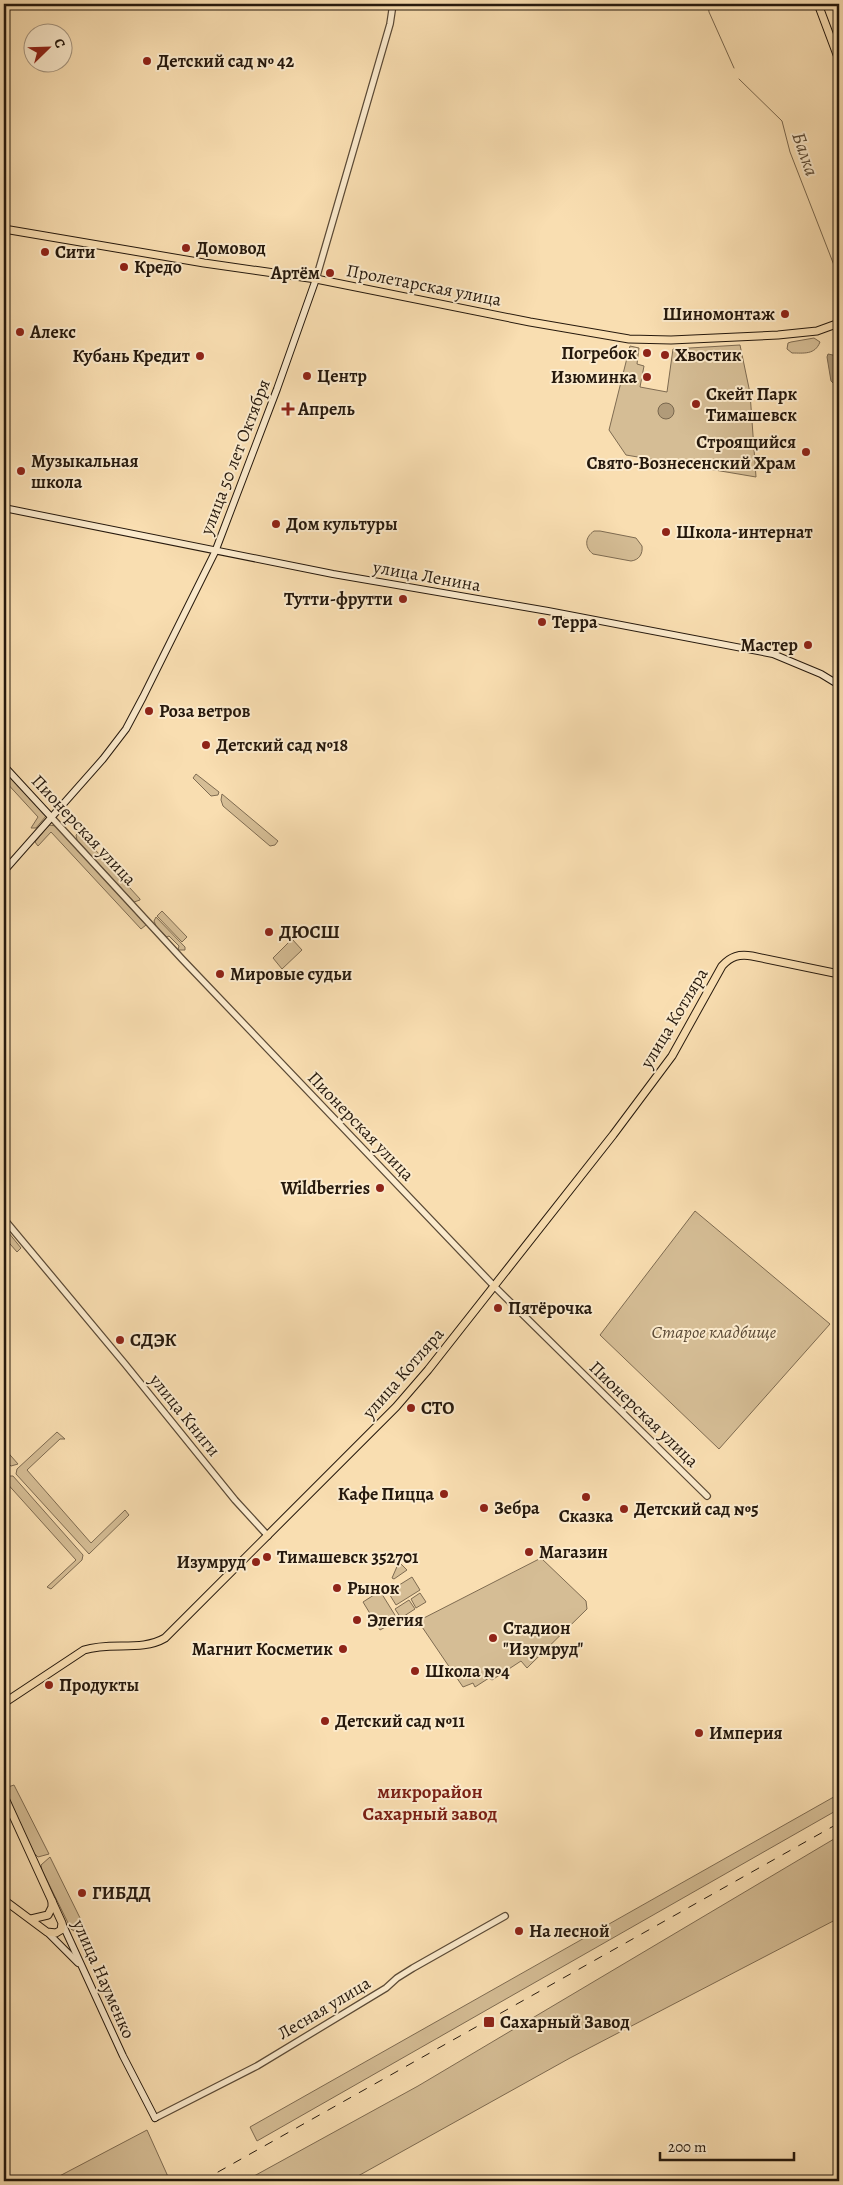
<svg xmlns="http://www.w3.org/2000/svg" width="843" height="2185" viewBox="0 0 843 2185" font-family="Alegreya,serif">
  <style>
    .green { fill: #d5bd95; stroke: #7e6b51 }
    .water { fill: #b19b79; stroke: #79674e }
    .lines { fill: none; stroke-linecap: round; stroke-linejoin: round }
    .stream { stroke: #79674e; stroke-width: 1 }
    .tertiary-casing { stroke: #5b4a36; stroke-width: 8 }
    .secondary-casing { stroke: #26190d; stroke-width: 8 }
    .primary-casing { stroke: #26190d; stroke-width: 9 }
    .tertiary { stroke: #fbeacc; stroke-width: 5.5 }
    .secondary { stroke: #fbeacc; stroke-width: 6 }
    .primary { stroke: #f9deb1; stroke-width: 7 }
    .rail { stroke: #26190d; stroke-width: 1; stroke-dasharray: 9 9; stroke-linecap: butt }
    .poi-dot { fill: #8f2418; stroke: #fbeacc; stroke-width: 2 }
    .labels { text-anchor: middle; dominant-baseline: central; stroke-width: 4; stroke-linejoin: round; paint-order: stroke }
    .poi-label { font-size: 18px; font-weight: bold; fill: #26190d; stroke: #fbeacc; text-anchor: start }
    .street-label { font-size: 18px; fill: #26190d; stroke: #fbeacc }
    .park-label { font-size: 18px; font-style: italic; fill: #5b4a36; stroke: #fbeacc }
    .water-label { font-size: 19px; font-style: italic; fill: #5e4d38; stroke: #fbeacc }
    .neighbourhood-label { font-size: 19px; font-weight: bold; fill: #7a1f14; stroke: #fbeacc }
  </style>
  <rect width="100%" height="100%" fill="#f9deb1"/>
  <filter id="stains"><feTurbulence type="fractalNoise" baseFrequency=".004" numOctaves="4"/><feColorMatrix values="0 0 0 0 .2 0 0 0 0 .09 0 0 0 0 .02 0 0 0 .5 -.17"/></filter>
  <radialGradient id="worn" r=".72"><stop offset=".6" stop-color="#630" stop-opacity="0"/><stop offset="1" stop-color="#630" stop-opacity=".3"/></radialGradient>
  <g class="green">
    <path d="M814,338L820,342C815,355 804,353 792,353L787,349L788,343L791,342Z"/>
    <path d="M740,345L750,393L756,477L626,455L609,430L630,346L639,348L637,364L644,366L640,387L667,392L673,349Z"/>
    <path d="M594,531H600L636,538L642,546C643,554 639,560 631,561L593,554C584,547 585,537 594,531Z"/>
    <path d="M4,769L46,816L36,828H31L38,817L4,780Z"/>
    <path d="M196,774L219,792L218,795L211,796L193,778Z"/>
    <path d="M222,794L278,841L275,845L270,846L223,806L221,800Z"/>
    <path d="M49,825L56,826L146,925L141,929L51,832L38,846L35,842Z"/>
    <path d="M79,832L140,899V900L134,902L77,840L76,835Z"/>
    <path d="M162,911L187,937L182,942L157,916Z"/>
    <path d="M156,917L185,947V950H178L179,946L169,936L167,937L156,926L154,921Z"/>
    <path d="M292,939L302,950L282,969L273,958Z"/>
    <path d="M695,1211L830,1324L719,1449L600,1335Z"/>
    <path d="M4,1227L21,1248L17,1252L4,1237Z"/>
    <path d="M57,1432L65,1439H60L27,1470L91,1543L125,1510L129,1515L89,1554L16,1474L17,1469Z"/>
    <path d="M4,1448L18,1464L11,1466L4,1460Z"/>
    <path d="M8,1476H13L83,1555L82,1560L51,1589L47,1587L76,1560L4,1480Z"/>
    <path d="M541,1558L586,1601L587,1609L527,1668L521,1661L492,1680L489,1678L475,1687L473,1683L463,1687L418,1621Z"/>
    <path d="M399,1562L407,1570L394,1579L392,1578Z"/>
    <path d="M412,1577L420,1590L396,1605L388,1592Z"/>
    <path d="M380,1591L398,1620L380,1630L363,1602Z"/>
    <path d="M420,1593L426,1602L416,1608L411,1599Z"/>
    <path d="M409,1600L415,1609L401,1618L395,1609Z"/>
    <path d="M14,1785L49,1854L38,1857L34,1853L6,1793L8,1787Z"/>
    <path d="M839,1794V1809L257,2141L250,2127Z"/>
    <path d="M839,1836V1918L570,2058L349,2181H245L418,2086Z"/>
    <path d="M50,1857L83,1924L74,1931L71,1929L42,1870L41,1865Z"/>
    <path d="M147,2130L170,2181H50Z"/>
  </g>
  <g class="water">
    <path d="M828,354L833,355C836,359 839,376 839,382L834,384L831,381L827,357Z"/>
    <circle cx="666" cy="411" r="8"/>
  </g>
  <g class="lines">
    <g class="stream">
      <path d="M708,4L709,12L734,68"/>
      <path d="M739,79L782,121L790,152L839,278"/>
    </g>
    <g class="tertiary-casing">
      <g id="tertiary">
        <path d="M316,279L390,24L393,4"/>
        <path d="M52,818L182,959L494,1286L707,1496"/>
        <path d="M4,1219L125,1364L235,1500L268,1536"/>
        <path d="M155,2118L257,2066L386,1988L397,1978L413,1968L505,1916"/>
      </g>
    </g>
    <g class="secondary-casing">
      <g id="secondary">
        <path d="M4,508L333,574L548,611L773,654L821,674L839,685"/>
        <path d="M4,766L52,818"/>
        <path d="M4,871L103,759L126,729L143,697L215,552L277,389L316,279"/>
        <path d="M62,1923L123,2056L155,2118"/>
        <path d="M47,1932L78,1963"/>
      </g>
    </g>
    <g class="primary-casing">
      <g id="primary">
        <path d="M818,4L839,60"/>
        <path d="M4,229L204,263L316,279L530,322L629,339L671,340L778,335L817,331L839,323"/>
        <path d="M4,1703L84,1650C111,1641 141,1652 165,1638L396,1407L428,1370L613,1135L672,1056L722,966C731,956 739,954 752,956L839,974"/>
        <path d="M4,1796L62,1923L61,1930L56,1933L47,1932L4,1900"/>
        <path d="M31,1919L48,1915L52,1907V1901"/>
      </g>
    </g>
    <use href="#tertiary" class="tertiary"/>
    <use href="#secondary" class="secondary"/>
    <use href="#primary" class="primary"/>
    <path class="rail" d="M202,2181L839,1823"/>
  </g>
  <g class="poi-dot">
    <circle cx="147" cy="61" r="5"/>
    <circle cx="186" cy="248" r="5"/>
    <circle cx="45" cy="252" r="5"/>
    <circle cx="124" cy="267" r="5"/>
    <circle cx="330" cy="273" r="5"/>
    <circle cx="785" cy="314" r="5"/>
    <circle cx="20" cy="332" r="5"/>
    <circle cx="647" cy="353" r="5"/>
    <circle cx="665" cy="355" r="5"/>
    <circle cx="200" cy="356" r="5"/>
    <circle cx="307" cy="376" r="5"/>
    <circle cx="647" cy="377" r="5"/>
    <circle cx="696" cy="404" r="5"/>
    <path d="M285.5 401.5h5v5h5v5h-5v5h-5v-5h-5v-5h5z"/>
    <circle cx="806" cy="452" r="5"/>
    <circle cx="21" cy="471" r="5"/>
    <circle cx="276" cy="524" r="5"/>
    <circle cx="666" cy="532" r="5"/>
    <circle cx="403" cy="599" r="5"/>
    <circle cx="542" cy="622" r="5"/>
    <circle cx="808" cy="645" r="5"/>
    <circle cx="149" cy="711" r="5"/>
    <circle cx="206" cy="745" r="5"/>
    <circle cx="269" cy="932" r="5"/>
    <circle cx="220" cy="974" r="5"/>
    <circle cx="380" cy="1188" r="5"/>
    <circle cx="498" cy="1308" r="5"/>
    <circle cx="120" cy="1340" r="5"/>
    <circle cx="411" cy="1408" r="5"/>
    <circle cx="444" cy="1494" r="5"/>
    <circle cx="586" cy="1497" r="5"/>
    <circle cx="484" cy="1508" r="5"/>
    <circle cx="624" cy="1509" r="5"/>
    <circle cx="529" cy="1552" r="5"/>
    <circle cx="267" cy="1557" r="5"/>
    <circle cx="256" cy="1562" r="5"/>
    <circle cx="337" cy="1588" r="5"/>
    <circle cx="357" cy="1620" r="5"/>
    <circle cx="493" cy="1638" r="5"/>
    <circle cx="343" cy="1649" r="5"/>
    <circle cx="415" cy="1671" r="5"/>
    <circle cx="49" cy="1685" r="5"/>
    <circle cx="325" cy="1721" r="5"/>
    <circle cx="699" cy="1733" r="5"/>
    <circle cx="82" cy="1893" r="5"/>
    <circle cx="519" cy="1931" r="5"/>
    <rect x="483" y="2016" width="12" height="12" rx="2.5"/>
  </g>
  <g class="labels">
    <g class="poi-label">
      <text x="157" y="61">Детский сад № 42</text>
      <text x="196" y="248">Домовод</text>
      <text x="55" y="252">Сити</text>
      <text x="134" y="267">Кредо</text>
      <text x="320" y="273" text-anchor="end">Артём</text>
      <text x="775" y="314" text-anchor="end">Шиномонтаж</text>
      <text x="30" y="332">Алекс</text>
      <text x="637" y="353" text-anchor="end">Погребок</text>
      <text x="675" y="355">Хвостик</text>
      <text x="190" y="356" text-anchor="end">Кубань Кредит</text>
      <text x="317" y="376">Центр</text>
      <text x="637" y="377" text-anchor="end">Изюминка</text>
      <text x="706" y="394">Скейт Парк<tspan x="706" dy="21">Тимашевск</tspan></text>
      <text x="298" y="409">Апрель</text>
      <text x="796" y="442" text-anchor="end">Строящийся<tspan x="796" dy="21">Свято-Вознесенский Храм</tspan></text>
      <text x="31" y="461">Музыкальная<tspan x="31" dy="21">школа</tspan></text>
      <text x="286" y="524">Дом культуры</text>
      <text x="676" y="532">Школа-интернат</text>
      <text x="393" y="599" text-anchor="end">Тутти-фрутти</text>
      <text x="552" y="622">Терра</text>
      <text x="798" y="645" text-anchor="end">Мастер</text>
      <text x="159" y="711">Роза ветров</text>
      <text x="216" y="745">Детский сад №18</text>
      <text x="279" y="932">ДЮСШ</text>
      <text x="230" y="974">Мировые судьи</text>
      <text x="370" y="1188" text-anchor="end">Wildberries</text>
      <text x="508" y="1308">Пятёрочка</text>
      <text x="130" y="1340">СДЭК</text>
      <text x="421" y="1408">СТО</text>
      <text x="434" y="1494" text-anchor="end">Кафе Пицца</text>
      <text x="494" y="1508">Зебра</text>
      <text x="634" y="1509">Детский сад №5</text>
      <text x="586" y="1516" text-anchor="middle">Сказка</text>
      <text x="539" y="1552">Магазин</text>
      <text x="277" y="1557">Тимашевск 352701</text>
      <text x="246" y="1562" text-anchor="end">Изумруд</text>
      <text x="347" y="1588">Рынок</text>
      <text x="367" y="1620">Элегия</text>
      <text x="503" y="1628">Стадион<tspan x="503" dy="21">"Изумруд"</tspan></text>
      <text x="333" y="1649" text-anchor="end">Магнит Косметик</text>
      <text x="425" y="1671">Школа №4</text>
      <text x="59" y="1685">Продукты</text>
      <text x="335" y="1721">Детский сад №11</text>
      <text x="709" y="1733">Империя</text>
      <text x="92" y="1893">ГИБДД</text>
      <text x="529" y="1931">На лесной</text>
      <text x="500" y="2022">Сахарный Завод</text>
    </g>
    <g class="street-label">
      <text transform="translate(424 285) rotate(11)">Пролетарская улица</text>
      <text transform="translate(235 457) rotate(-69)">улица 50 лет Октября</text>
      <text transform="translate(427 576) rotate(10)">улица Ленина</text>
      <text transform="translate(84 830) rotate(47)">Пионерская улица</text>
      <text transform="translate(674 1018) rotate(-59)">улица Котляра</text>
      <text transform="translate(361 1126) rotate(46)">Пионерская улица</text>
      <text transform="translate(403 1373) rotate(-49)">улица Котляра</text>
      <text transform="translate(644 1414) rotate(44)">Пионерская улица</text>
      <text transform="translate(185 1415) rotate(51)">улица Книги</text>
      <text transform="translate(104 1979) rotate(66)">улица Науменко</text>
      <text transform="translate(324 2008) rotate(-31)">Лесная улица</text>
    </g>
    <g class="park-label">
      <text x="714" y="1332">Старое кладбище</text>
    </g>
    <g class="water-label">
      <text transform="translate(805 154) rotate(71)">Балка</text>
    </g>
    <g class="neighbourhood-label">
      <text x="430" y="1792">микрорайон<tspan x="430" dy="22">Сахарный завод</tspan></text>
    </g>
  </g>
  <rect width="843" height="2185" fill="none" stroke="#f9deb1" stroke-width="20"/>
  <rect x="5" y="5" width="833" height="2175" fill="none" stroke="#26190d" stroke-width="2.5"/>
  <rect x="10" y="10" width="823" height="2165" fill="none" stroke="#26190d"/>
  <g transform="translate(48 48) rotate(67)"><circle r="24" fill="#fbeacc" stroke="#a69680"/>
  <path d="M0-4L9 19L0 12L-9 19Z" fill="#8f2418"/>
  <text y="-8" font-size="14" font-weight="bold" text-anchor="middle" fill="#26190d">С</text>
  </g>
  <path d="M660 2152v8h134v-8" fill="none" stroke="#26190d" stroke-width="2.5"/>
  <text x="668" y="2152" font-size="15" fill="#26190d" stroke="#fbeacc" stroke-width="4" paint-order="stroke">200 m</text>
  <rect width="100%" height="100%" filter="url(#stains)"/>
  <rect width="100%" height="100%" fill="url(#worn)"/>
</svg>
